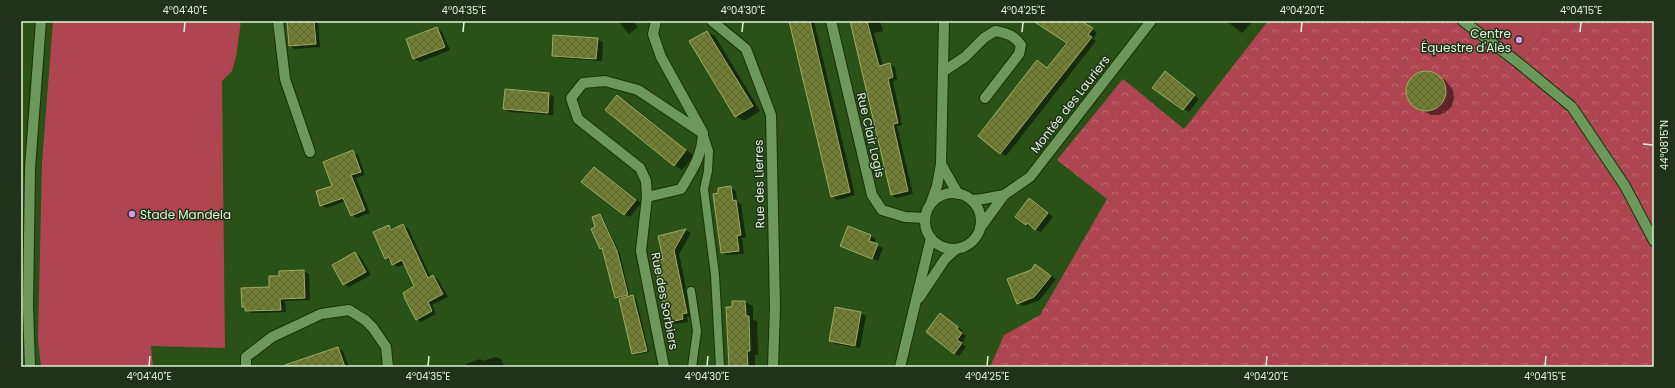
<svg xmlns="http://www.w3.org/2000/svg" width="1675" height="388" viewBox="0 0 1675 388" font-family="Poppins,sans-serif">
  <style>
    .grass { fill: #ae4550 }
    .forest { fill: url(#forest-crowns) }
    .shadow { fill: #0007 }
    .building { fill: url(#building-cross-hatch); stroke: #9fab62 }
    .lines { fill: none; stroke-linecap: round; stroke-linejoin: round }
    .lane-casing { stroke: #173407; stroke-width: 10 }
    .street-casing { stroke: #173407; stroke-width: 12 }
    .secondary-casing { stroke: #173407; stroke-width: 12 }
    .lane { stroke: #6d985c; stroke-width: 8 }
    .street { stroke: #6d985c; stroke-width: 10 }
    .secondary { stroke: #6d985c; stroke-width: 10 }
    .ticks { fill: none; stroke: #def5d5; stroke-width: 1.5 }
    .poi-dot { fill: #dc99f4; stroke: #203219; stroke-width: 1.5 }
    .labels { text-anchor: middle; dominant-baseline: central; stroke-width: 3; stroke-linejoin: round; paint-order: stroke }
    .poi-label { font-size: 12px; fill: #def5d5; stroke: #203219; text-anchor: end }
    .street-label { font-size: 12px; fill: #def5d5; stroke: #203219 }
    .neatline { fill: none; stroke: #def5d5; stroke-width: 1.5 }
    .ticks-label { font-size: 10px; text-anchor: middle; fill: #def5d5 }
  </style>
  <defs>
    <pattern id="forest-crowns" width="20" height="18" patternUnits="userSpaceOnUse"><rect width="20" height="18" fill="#ae4550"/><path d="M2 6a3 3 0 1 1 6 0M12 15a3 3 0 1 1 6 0" fill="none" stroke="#bc6a70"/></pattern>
    <pattern id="building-cross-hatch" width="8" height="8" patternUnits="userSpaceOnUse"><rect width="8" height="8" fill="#727d34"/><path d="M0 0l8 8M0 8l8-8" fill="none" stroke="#5d6639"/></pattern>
  </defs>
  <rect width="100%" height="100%" fill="#2a5116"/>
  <g class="grass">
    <path d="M53,21H241L236,57L232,71L222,81L225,348L151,346L153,367H41L38,339L42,162Z"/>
    <path d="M1473,21H1550L1525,59Z"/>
  </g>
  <path class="forest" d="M1268,21H1473L1525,59L1550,21H1654V367H990L1004,335L1040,315L1107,199L1057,160L1123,79L1184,129Z"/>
  <g class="shadow">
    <path d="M288,21H318L320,47L295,49L290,46Z"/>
    <path d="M618,21H633L638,27L629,34Z"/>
    <path d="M790,21H814L855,195L837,200L832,196Z"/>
    <path d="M851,21H880L883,31L874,33L883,66L890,64L895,67L897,80L893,81L902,125L897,126L913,194L896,198L892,195Z"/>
    <path d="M1035,21H1080L1097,32L1093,39L1096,41L1006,156L1001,153L1042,64L1048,69L1068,43Z"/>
    <path d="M1226,21H1253L1242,33Z"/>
    <path d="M437,28L442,32L450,50L420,62L414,59Z"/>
    <path d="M707,32L715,36L760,111L744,121L736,116Z"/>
    <path d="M597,39L603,42L602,61L559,58L553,55Z"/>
    <path d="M1429,72L1445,80L1453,90L1454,98L1452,106L1446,112L1439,115H1431L1415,107L1410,101L1407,93L1410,80L1421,73Z"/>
    <path d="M1166,73L1199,99L1189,112L1168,99L1153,88Z"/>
    <path d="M506,90L549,94L554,97L553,115L510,112L504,109Z"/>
    <path d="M618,96L625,100L694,156L682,170L674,165Z"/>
    <path d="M353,152L358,155L365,175L356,178L370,213L357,218L351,215L346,201L326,208L321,205Z"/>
    <path d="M594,168L641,203L630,217L624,214Z"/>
    <path d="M730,187L736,191L737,202L741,204L746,238H742L744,254L727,255L722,252L720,194Z"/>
    <path d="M1035,203L1053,217L1041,232L1026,225Z"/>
    <path d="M600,215L602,216L620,254L630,297L636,298L649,352L635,355L633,353L620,298L616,297L603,250L601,248L596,228Z"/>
    <path d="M389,226L394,230L403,226L408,228L431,278L433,276L438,279L448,297L432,305L436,314L421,322L417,319L416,286L405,264L398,267L386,258Z"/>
    <path d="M686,230L691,233L679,254L692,316L687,317L688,322L676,324L671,321L669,310L665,307L658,275L656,274L665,260L659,236Z"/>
    <path d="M871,236L876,239L874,244L883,248L878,261L841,246Z"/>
    <path d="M355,253L360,256L371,275L349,287L344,284Z"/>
    <path d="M1041,269L1056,279L1040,300L1023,306L1018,303Z"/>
    <path d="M304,271L309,274L310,300L285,301L286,312L251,313L243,307L270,288L280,277Z"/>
    <path d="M745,302L753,306V320L757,321L758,355H755V367H730L733,308Z"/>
    <path d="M860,313L866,316L860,348L835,344L830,341Z"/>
    <path d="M945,318L963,331L961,332L966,336L962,343L966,347L959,356L954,353Z"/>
    <path d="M338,348L343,351L349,367H286Z"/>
    <path d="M496,357L501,359L504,367H467L466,364L480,359L483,361Z"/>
  </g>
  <g class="building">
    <path d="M287,21H314L316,44L289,46Z"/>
    <path d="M789,21H810L850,192L831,197Z"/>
    <path d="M850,21H867L879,66L890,63L893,77L888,79L898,123L893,124L908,191L891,195Z"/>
    <path d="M1033,21H1081L1093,28L1088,35L1092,37L1000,154L978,136L1037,60L1047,68L1067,43Z"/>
    <path d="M437,27L445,47L413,59L406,39Z"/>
    <path d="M707,31L753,106L735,117L689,41Z"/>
    <path d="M553,35L598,38L596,59L552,56Z"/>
    <circle cx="1426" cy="91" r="20"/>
    <path d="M1165,71L1195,95L1183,110L1152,88Z"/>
    <path d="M505,89L549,93L548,113L503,109Z"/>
    <path d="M617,95L686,150L674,166L605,110Z"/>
    <path d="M353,150L361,172L351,175L365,210L351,216L343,198L320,206L316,191L332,186L323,162Z"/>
    <path d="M594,167L636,200L624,215L581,182Z"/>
    <path d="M731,186L733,201L736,200L741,235L737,236L739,251L721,253L713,194L718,193V188Z"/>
    <path d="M1029,198L1048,213L1035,230L1027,223L1026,225L1015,217Z"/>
    <path d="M600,214L617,251L628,295L615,298L602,248L600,249L591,229L595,227L592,217Z"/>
    <path d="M403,224L428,278L433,275L443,294L428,302L432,311L416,320L404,297H405L403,293L414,286L402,260L392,265L389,257L385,259L373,232L389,225L391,230Z"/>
    <path d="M848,226L871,235L869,241L878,244L872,259L840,246Z"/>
    <path d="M686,229L674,250L687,313L682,314L683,319L670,322L667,308H664L657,274H655L652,262L663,259L658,236Z"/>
    <path d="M355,252L366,272L343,285L332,265Z"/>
    <path d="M1035,264L1051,276L1034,297L1017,304L1007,279L1031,270Z"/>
    <path d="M304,270L305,298L280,299L281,310L245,311V307H242L241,288L269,287V276H279V271Z"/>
    <path d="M633,295L647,351L632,354L619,299Z"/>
    <path d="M732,301H745L746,316H749L750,351H747L748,367H729L726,307H732Z"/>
    <path d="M835,307L861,312L855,346L829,341Z"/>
    <path d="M940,313L958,327L957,329L962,333L957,340L962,343L954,354L926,332Z"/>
    <path d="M338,347L345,367H285V365Z"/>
  </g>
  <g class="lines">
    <g class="lane-casing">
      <g id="lane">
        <path d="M704,136L709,151L708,171L704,189L715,275L720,367"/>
        <path d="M691,291L697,331L692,367"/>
      </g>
    </g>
    <g class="street-casing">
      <g id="street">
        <path d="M278,21L285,79L310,152"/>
        <path d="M656,21L653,34L661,57L703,133C702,157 692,170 681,189L647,197L641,251L664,367"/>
        <path d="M712,21L746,49L771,115L775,307L773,367"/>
        <path d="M831,21L872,195L882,210L905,217L925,218"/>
        <path d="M1463,21L1516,61L1572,107L1625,186L1654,241"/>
        <path d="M944,71L965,57L984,38L995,31C1006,33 1014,35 1021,45L1019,54L985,98"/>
        <path d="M647,197L646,181L640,168L578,119L571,98L583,83L605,81L638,90L701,132"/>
        <path d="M971,200L983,199L1004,195"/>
        <path d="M980,228L1004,195L1030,177L1151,21"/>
        <path d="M246,367V357L272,337L321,314L349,310L365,320L373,328L386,347L388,367"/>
      </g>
    </g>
    <g class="secondary-casing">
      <g id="secondary">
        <path d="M941,164L958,194"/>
        <circle cx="953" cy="221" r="28"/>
        <path d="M931,203L937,186L941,164L944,21"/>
        <path d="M919,298L945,259L956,249"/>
        <path d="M30,367L28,306L30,168L41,21"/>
        <path d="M900,367L931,238"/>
      </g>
    </g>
    <use href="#lane" class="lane"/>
    <use href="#street" class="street"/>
    <use href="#secondary" class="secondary"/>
  </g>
  <path class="ticks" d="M184,32L185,22M463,32L464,22M742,32L743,22M1022,32L1023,22M1301,32L1302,22M1580,32L1581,22M1643,144L1653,145M149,366L150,356M428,366L429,356M707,366L708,356M987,366L988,356M1266,366L1267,356M1545,366L1546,356"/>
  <g class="poi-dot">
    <circle cx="1519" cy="40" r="4"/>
    <circle cx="132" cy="214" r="4"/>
  </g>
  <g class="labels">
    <g class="poi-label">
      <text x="1511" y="33">Centre<tspan x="1511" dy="14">Équestre d'Alès</tspan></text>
      <text x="140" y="214" text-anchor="start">Stade Mandela</text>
    </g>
    <g class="street-label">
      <text transform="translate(1070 104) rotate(-52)">Montée des Lauriers</text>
      <text transform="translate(871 135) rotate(77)">Rue Clair Logis</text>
      <text transform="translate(759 184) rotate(-91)">Rue des Lierres</text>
      <text transform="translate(665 301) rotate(79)">Rue des Sorbiers</text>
    </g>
  </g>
  <rect width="1675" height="388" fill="none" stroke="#203219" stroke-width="44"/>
  <rect x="22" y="22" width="1631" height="344" class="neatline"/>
  <g class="ticks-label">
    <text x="185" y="14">4°04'40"E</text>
    <text x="464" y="14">4°04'35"E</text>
    <text x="743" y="14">4°04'30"E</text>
    <text x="1023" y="14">4°04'25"E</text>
    <text x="1302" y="14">4°04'20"E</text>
    <text x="1581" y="14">4°04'15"E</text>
    <text transform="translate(1664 145) rotate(-90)" y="4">44°08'15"N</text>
    <text x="149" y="380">4°04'40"E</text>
    <text x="428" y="380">4°04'35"E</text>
    <text x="707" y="380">4°04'30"E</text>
    <text x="987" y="380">4°04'25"E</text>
    <text x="1266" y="380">4°04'20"E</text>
    <text x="1545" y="380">4°04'15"E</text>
  </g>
</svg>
